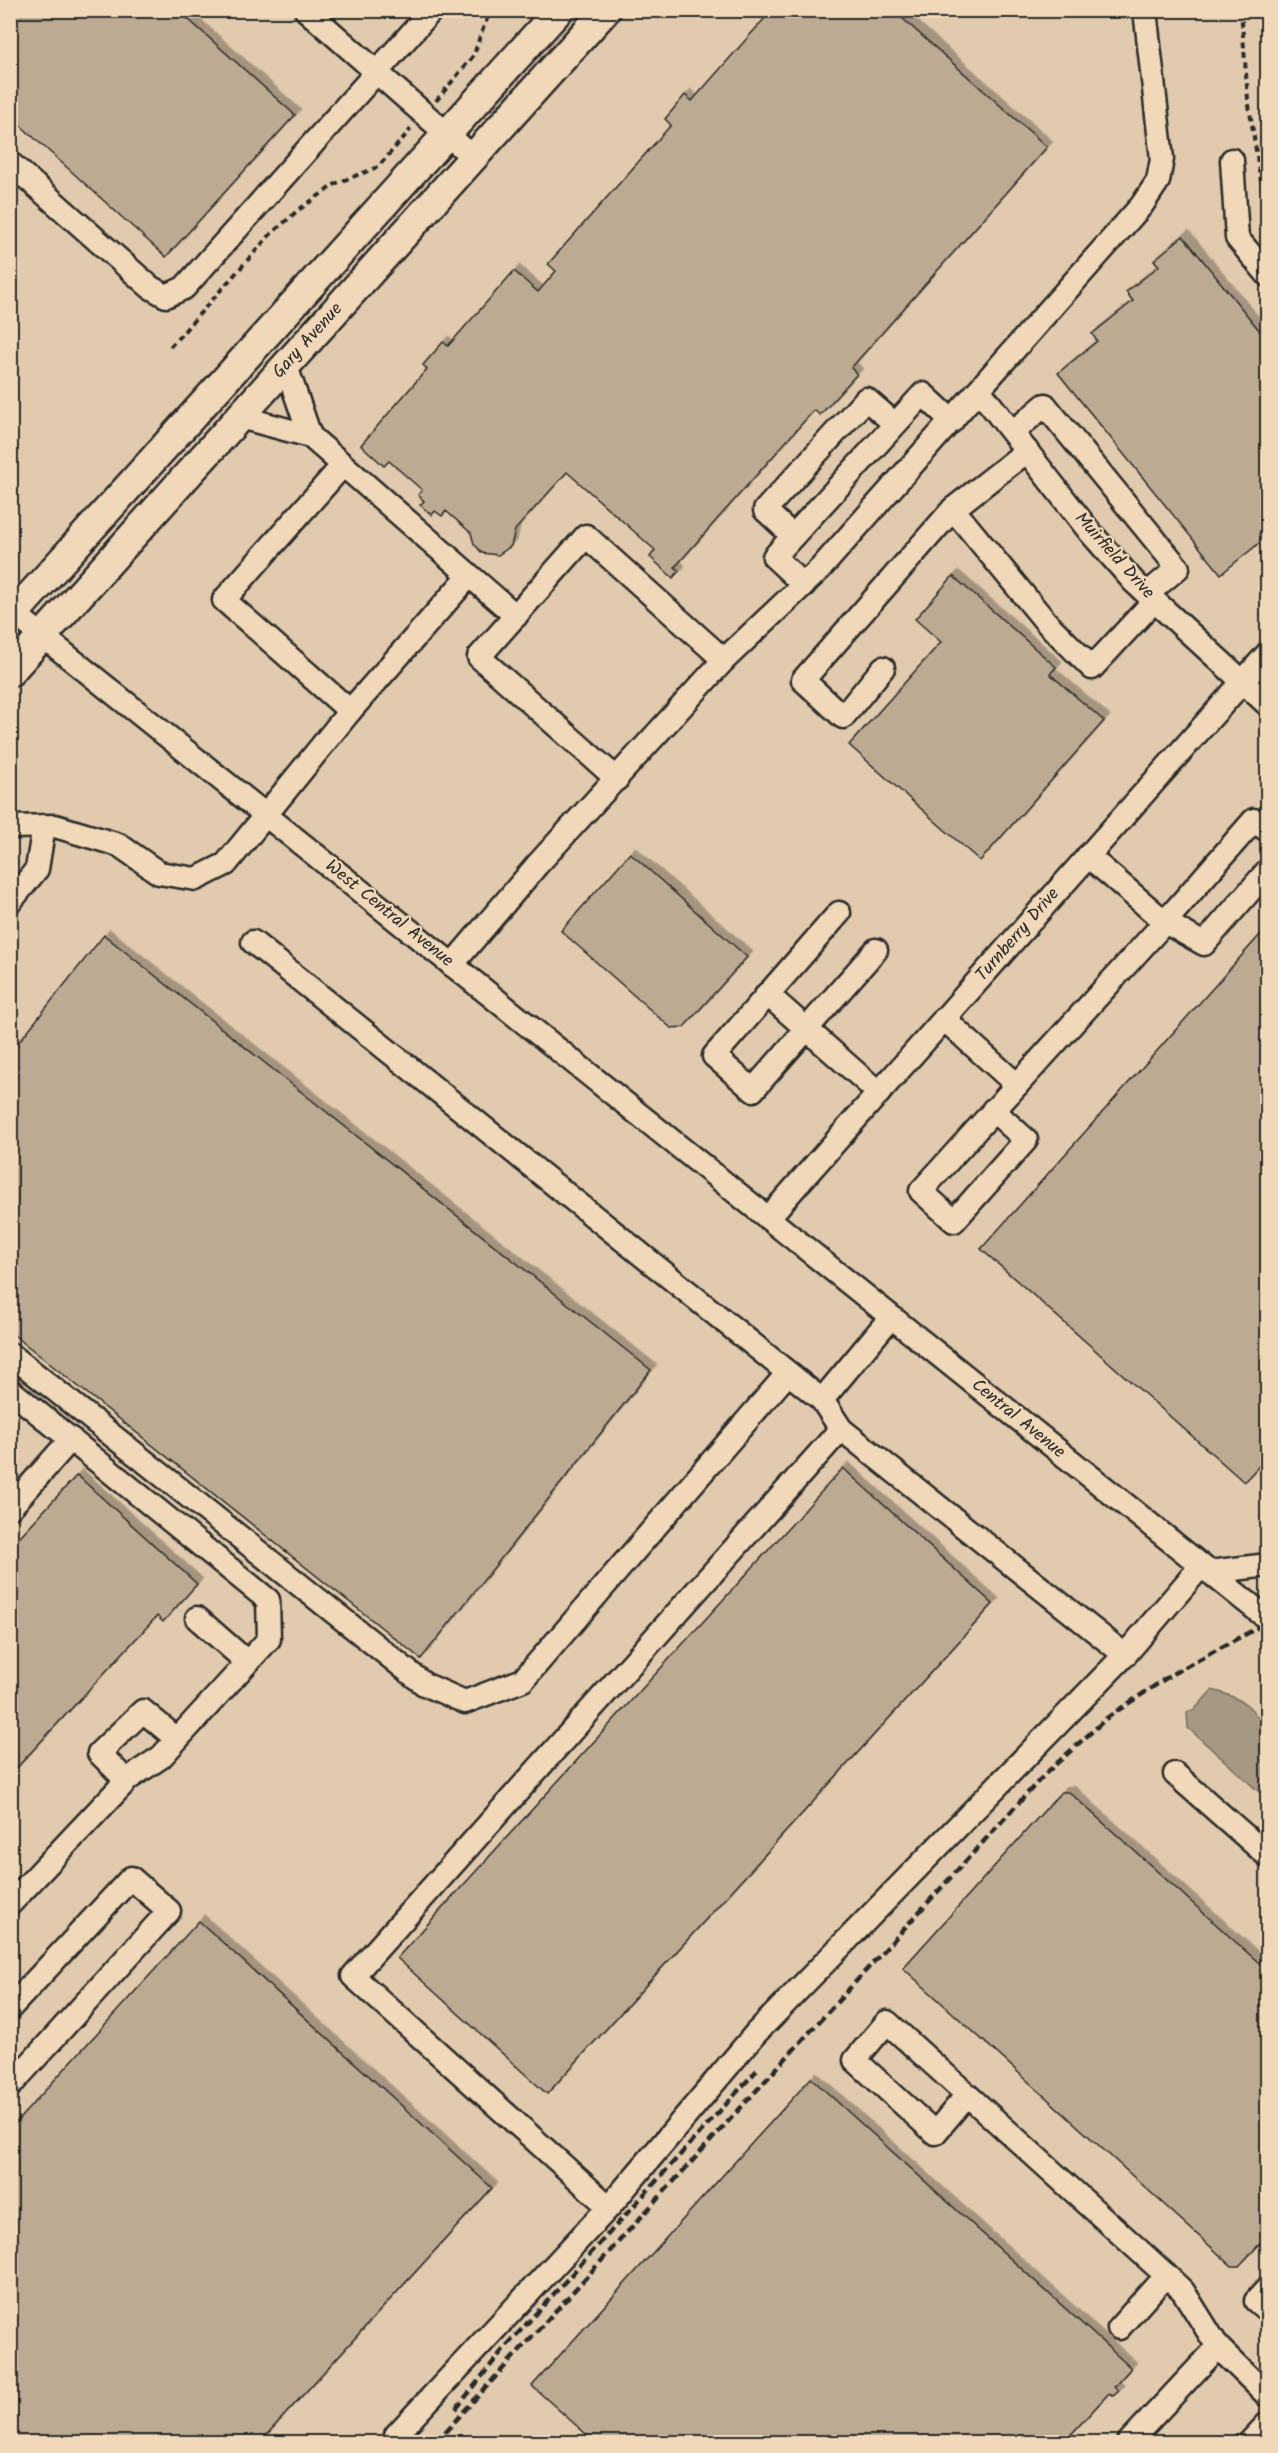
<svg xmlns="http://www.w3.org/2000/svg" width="1278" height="2453" viewBox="0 0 1278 2453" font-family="Kalam,sans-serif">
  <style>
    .built { fill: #e1caad }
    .green { fill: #d0bca0; stroke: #7e7466; stroke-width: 1.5 }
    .water { fill: #a79884; stroke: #756c60; stroke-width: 1.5 }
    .building { fill: #bdaa93; stroke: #2b2b2b; stroke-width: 1.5; filter: url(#shadow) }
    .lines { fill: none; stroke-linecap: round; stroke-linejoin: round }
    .minor-casing { stroke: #2b2b2b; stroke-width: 27 }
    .major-casing { stroke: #2b2b2b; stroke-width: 33 }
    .path { stroke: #2b2b2b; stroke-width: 4; stroke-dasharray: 6 4.5; stroke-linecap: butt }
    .minor { stroke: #f0d8b8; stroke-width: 22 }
    .major { stroke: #f0d8b8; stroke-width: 28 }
    .rail { stroke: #2b2b2b; stroke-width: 4.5; stroke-dasharray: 9 4.5; stroke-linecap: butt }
    .labels { text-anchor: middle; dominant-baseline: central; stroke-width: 4.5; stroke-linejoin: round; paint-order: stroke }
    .street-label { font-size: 18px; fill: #2b2b2b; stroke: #f0d8b8 }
  </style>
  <defs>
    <filter id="shadow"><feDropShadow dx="5.5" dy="-5.5" stdDeviation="0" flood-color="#0004"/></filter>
  </defs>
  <rect width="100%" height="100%" fill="#f0d8b8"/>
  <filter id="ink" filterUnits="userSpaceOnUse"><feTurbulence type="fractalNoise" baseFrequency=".0167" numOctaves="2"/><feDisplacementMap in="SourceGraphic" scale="12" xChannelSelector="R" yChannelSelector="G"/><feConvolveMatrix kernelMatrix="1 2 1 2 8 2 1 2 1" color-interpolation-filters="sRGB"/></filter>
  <g filter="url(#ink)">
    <rect class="built" x="11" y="11" width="1256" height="2431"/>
    <path class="green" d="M575,11H589L512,95L487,113L484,112Z"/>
    <path class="water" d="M1212,1690C1225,1693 1236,1697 1247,1705C1255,1711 1258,1722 1267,1726V1799L1188,1728L1187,1712L1195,1709Z"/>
    <g class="building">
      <path d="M10,10H178L295,115L166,257L10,116Z"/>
      <path d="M772,10H893L1047,147L851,368L857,374L820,415L814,410L675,567L679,571L673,578L650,557L655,550L567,472L515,530L511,546L498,555L482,553L474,544L471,533L446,511L442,516L435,511L432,515L420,505L424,501L418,495L422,490L389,461L384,466L361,445L427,369L423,365L443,342L448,346L514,271L538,292L556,271L548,264L671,125L665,119L685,95L692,101Z"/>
      <path d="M1183,236L1268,341V527L1259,534L1263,540L1221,574L1058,373L1097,341L1092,334L1133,301L1126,292L1159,266L1154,260Z"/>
      <path d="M953,576L1056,667L1050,674L1104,721L980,861L849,745L941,642L915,619Z"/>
      <path d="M630,853L747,957L684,1027L671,1028L561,931Z"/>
      <path d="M1268,926V1456L1244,1482L981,1249Z"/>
      <path d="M104,935L651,1370L421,1659L10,1332V1053Z"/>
      <path d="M843,1468L993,1604L547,2094L397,1958Z"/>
      <path d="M77,1475L197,1584L163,1622L157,1616L10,1775V1547Z"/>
      <path d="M1061,1792H1069L1268,1971V2235L1239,2266H1232L903,1968Z"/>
      <path d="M199,1921L492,2188L260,2442H10V2129Z"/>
      <path d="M811,2078L1131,2368L1114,2387L1119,2391L1113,2396L1109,2393L1064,2442H595L532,2386Z"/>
    </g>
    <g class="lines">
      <g class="minor-casing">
        <g id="minor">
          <path d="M306,10L473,157"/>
          <path d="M1232,160L1237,238L1268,275"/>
          <path d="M10,163L150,287L166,296L184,288L432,10"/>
          <path d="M286,366L310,436"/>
          <path d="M979,390L1090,532L1134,582L1268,705"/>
          <path d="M240,417L310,436L516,616"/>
          <path d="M1013,432L1045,405L1178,568L1147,594"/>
          <path d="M1027,451L953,509L1046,622L1092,668L1154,601"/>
          <path d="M343,465L224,600L350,711L469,576"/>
          <path d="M793,536L765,510L866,399L895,424"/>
          <path d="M804,585L774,557L923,394L952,421"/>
          <path d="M10,610L1268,1619"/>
          <path d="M883,668L843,717L803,680L953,509"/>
          <path d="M617,779L479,657L586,536L724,660"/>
          <path d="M10,827L55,826L119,845L159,873L196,879L226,864L350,711"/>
          <path d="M1268,831L1254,820L1165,922L1204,944L1268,870"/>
          <path d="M10,902L37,869L44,826"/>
          <path d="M839,913L714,1056L753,1090L876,950"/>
          <path d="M253,942L822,1400"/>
          <path d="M452,965L537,865L724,660L820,569L1142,205L1158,181L1162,159L1145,10"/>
          <path d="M767,994L879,1093"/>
          <path d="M944,1019L1017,1085L921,1191L954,1221L1026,1140L993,1110"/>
          <path d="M1017,1085L1165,922L1088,856"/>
          <path d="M768,1218L1268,653"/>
          <path d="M891,1317L822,1400L841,1429L1125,1655L1201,1566"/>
          <path d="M10,1354L424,1684L465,1702L523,1680L788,1373"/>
          <path d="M10,1390L268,1600L269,1639L161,1757L128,1779L10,1904"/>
          <path d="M841,1429L353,1976L609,2207L756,2033L1125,1655"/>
          <path d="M10,1508L71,1439"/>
          <path d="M1209,1572L1268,1565"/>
          <path d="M197,1618L247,1662"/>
          <path d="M1175,1774L1268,1856"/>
          <path d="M126,1780L99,1753L143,1711L177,1739"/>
          <path d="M10,2008L131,1878L169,1911L10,2086"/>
          <path d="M967,2095L935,2133L855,2060L887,2022L1166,2275L1183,2291L1218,2347L1268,2396"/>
          <path d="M1268,2288L1256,2301L1268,2311"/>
          <path d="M1119,2328L1166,2275"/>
          <path d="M403,2442L396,2435L609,2207"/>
          <path d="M1129,2442L1218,2347"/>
          <path d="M1250,2442L1268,2423"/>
        </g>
      </g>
      <g class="major-casing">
        <g id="major">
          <path d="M10,618L559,10"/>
          <path d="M10,672L606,10"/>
        </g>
      </g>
      <g class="path">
        <path d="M1241,10L1248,99L1260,176L1268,200"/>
        <path d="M436,101L474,55L481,33L491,10"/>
        <path d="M170,347L270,235L297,211L337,183L378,167L411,129"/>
      </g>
      <use href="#minor" class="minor"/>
      <use href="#major" class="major"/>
      <g class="rail">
        <path d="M456,2409L502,2351L757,2070"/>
        <path d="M436,2442L1045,1774L1108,1717L1174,1673L1268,1622"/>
      </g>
    </g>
  </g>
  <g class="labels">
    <g class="street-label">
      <text transform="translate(308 341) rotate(-48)">Gary Avenue</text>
      <text transform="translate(1114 556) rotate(48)">Muirfield Drive</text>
      <text transform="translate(389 914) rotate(39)">West Central Avenue</text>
      <text transform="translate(1018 935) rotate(-49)">Turnberry Drive</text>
      <text transform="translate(1018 1419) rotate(39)">Central Avenue</text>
    </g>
  </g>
  <rect width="1278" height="2453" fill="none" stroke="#f0d8b8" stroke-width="36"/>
  <rect x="18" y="18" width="1242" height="2417" fill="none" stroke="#2b2b2b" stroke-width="2" filter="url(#ink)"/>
</svg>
